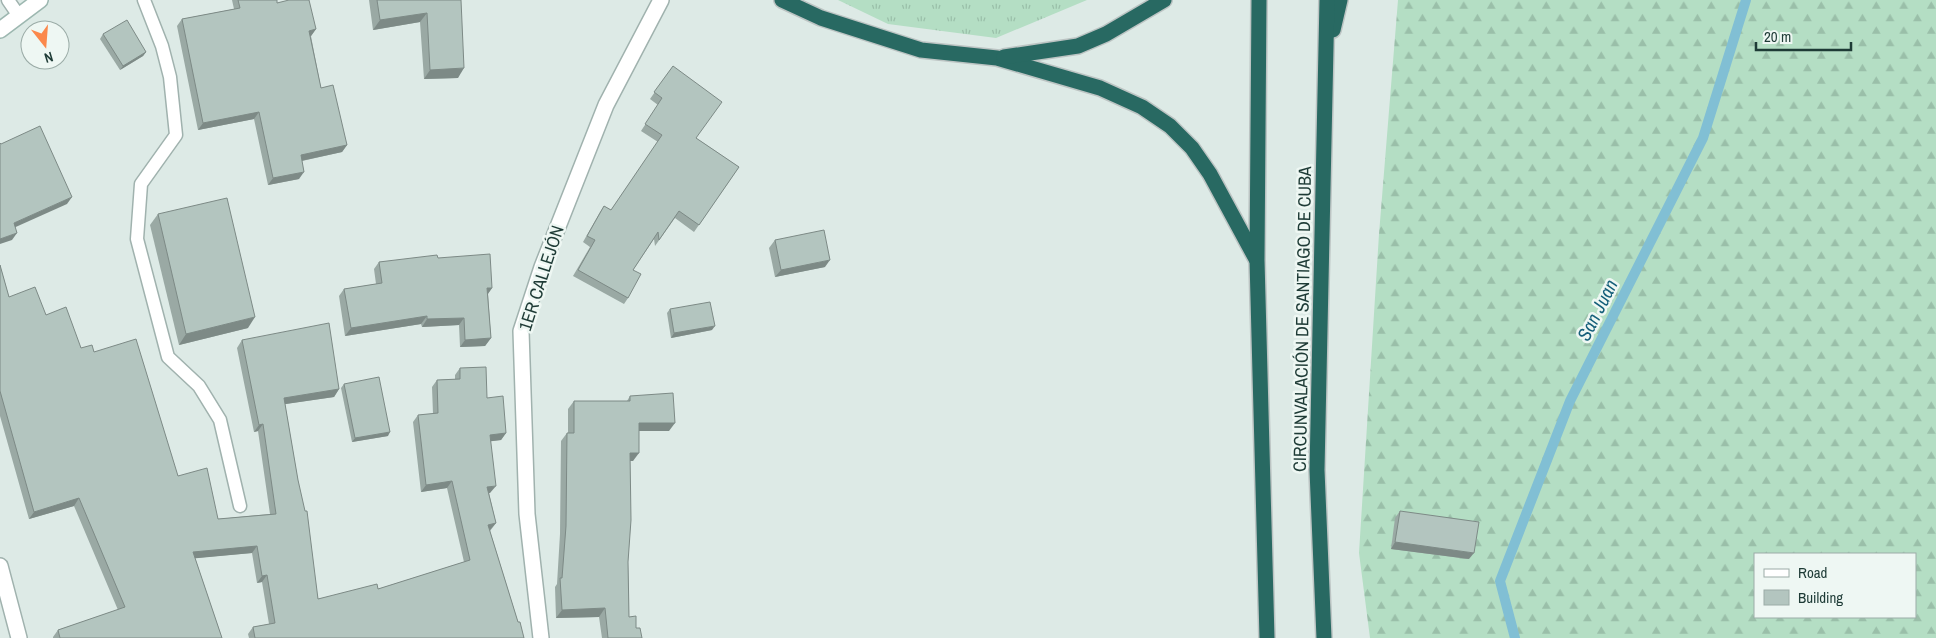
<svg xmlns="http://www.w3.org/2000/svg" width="1936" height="638" viewBox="0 0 1936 638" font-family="'Archivo Narrow',sans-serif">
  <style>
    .grass { fill: url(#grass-tufts) }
    .forest { fill: url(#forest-firs); fill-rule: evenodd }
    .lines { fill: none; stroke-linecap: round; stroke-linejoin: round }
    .stream { stroke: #81bfd4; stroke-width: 10 }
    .service-casing { stroke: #a0b2ae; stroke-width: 15 }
    .minor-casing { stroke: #a0b2ae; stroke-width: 18 }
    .secondary-casing { stroke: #9cb7b0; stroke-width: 18 }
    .motorway-casing { stroke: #bcc4c3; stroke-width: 18 }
    .service { stroke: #fff; stroke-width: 12 }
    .minor { stroke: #fff; stroke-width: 15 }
    .secondary { stroke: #fff; stroke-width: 15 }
    .motorway { stroke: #286962; stroke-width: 15 }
    .wall { fill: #9aa9a4 }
    .shaded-wall { fill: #7d8a86 }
    .building { fill: #b3c5bf; stroke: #7d8a86 }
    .labels { text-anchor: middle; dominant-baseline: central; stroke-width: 5; stroke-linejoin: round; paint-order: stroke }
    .street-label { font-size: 18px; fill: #1e3b36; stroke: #eef7f3 }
    .water-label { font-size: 19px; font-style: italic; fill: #155f7a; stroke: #eef7f3 }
  </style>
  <defs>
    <pattern id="grass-tufts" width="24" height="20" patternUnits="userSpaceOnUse" patternTransform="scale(1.25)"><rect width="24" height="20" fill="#b4dec4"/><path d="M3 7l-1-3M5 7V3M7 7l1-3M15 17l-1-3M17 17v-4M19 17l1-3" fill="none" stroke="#9abfa9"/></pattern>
    <pattern id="forest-firs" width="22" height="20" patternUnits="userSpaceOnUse" patternTransform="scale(1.25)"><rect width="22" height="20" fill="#b4dec4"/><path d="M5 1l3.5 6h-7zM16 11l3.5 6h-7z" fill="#9abfa9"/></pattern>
  </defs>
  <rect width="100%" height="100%" fill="#ddeae6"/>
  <path class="grass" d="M838,0H1087L996,38L888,24Z"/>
  <path class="forest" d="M1398,0H1936V638H1370L1359,553L1379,234ZM1755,554H1915V617H1755Z"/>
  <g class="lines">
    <path class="stream" d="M1515,638L1500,581L1570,401L1703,138L1746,0"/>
    <g class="service-casing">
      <g id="service">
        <path d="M8,0L19,16"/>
        <path d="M144,0L162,46L170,77L176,135L141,184L137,239L168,357L199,386L220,420L240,506"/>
      </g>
    </g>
    <g class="minor-casing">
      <g id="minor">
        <path d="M0,566L19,638"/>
        <path d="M541,638L527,514L521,331L542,267L606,105L661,0"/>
      </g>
    </g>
    <g class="secondary-casing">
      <path id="secondary" d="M0,30L40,0"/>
    </g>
    <g class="motorway-casing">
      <g id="motorway">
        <path d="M782,0L821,18L921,50L997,58L1100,88L1142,107L1170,126L1192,148L1210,174L1256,259"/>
        <path d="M1259,0L1257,260L1267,638"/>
        <path d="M1333,30L1340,0"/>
        <path d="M1004,57L1078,46L1106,34L1164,0"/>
        <path d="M1324,638L1317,470L1327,0"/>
      </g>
    </g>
    <use href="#service" class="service"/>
    <use href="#minor" class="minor"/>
    <use href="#secondary" class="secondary"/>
    <use href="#motorway" class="motorway"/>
  </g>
  <g class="wall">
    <path d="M232,0H277V3L316,29L311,36L321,88L347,145L342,152L302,161L299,179L268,185L254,119L198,130L177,26L182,19L234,9Z"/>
    <path d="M369,0H461L458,78L424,79L420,22L373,30Z"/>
    <path d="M103,34L146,52L143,56L120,70L100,39Z"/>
    <path d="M673,66L696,138L739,167L694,232L675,218L655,246L654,239L633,270L628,298L624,304L573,276L590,247L583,242L600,212L604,206L611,210L658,142L641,131L658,105L650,99Z"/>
    <path d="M158,214L248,328L179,345L150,225Z"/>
    <path d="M775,240L825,267L775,277L769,248Z"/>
    <path d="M438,258L492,288L488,294L491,338L485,346L460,347L459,325L422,327L421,324L345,336L339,296L344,289L376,284L374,269L379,262Z"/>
    <path d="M0,265L9,297L46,315L81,348L94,352L178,476L218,519L270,514L258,431L254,432L237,348L242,340L339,389L334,397L285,404L318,599L378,589L464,562L447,488L421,492L413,422L418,415L433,414L432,387L437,380L455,379V375L460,368L487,398L506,433L501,440L491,441L490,493H489L496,523L490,531L518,622L524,638H249L248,634L253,627L269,624L262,582L257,583L252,553L195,558L222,638H53V637L58,630L118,610L74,506L29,519L0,416Z"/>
    <path d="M670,309L712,330L671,338L667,313Z"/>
    <path d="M344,384L388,436L352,442L341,388Z"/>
    <path d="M630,396L669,431H639L633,461H630L628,562L629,617L642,638H602L599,617L556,618L555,587L557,584L560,534L561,441L567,433H568V409L574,401H627Z"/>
    <path d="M1400,511L1469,559L1391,549L1395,518Z"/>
  </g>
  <g class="shaded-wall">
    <path d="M427,13L420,22L373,30L380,20Z"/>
    <path d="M316,29L311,36L304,38L309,31Z"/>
    <path d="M146,52L143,56L120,70L123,66Z"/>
    <path d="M464,68L458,78L424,79L430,70Z"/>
    <path d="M259,112L254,119L198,130L203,123Z"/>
    <path d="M347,145L342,152L296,162L301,155Z"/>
    <path d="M304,172L299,179L268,185L273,178Z"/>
    <path d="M72,197L67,204L9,230L14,223Z"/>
    <path d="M17,233L12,240L0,244V239Z"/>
    <path d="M830,260L825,267L775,277L781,270Z"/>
    <path d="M487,288H492L487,295Z"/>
    <path d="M427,316L421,324L345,336L351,328Z"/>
    <path d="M255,317L248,328L179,345L186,334Z"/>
    <path d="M464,318L459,325L422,327L427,319Z"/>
    <path d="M715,326L712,330L671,338L674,333Z"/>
    <path d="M491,338L485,346L460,347L465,340Z"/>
    <path d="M339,389L334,397L279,405L284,398Z"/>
    <path d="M639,423H675L669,431H633Z"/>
    <path d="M263,424L258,431L254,432L259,425Z"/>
    <path d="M390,432L388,436L352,442L355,438Z"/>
    <path d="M506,433L501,440L485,442L490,435Z"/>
    <path d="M630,453H639L633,461H625Z"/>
    <path d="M452,481L447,488L421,492L426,485Z"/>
    <path d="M496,486L490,493L482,494L487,487Z"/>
    <path d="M79,498L74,506L29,519L34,512Z"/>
    <path d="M496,523L490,530L483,532L488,525Z"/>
    <path d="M1395,542L1474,553L1469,559L1391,549Z"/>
    <path d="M257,546L252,553L188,559L193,552Z"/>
    <path d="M267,575L262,582L257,583L262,576Z"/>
    <path d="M605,608L599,617L556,618L562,610Z"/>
  </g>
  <g class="building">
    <path d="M238,0H277V3L289,0H309L316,29L309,31L321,88L333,85L347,145L301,155L304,172L273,178L259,112L203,123L182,19L240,8Z"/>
    <path d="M377,0H461L464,68L430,70L427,13L380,20Z"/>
    <path d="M127,20L146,52L123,66L103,34Z"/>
    <path d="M673,66L722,102L696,138L739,167L699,225L679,211L659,240L658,232L633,270L641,274L628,298L578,270L595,240L587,236L604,206L611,210L662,135L645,124L662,98L654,92Z"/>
    <path d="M40,126L72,197L14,223L17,233L0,239V143L1,144Z"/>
    <path d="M227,198L255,317L186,334L158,214Z"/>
    <path d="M824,230L830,260L781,270L775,240Z"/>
    <path d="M490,254L492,288H487L491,338L465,340L464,318L427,319V316L351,328L344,289L382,283L379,262L437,255L438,258Z"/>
    <path d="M0,265L9,297L35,287L46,315L66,307L81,348L92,345L94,352L136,339L178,476L207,468L218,519L276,514L263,424L259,425L242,340L329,323L339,389L284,398L298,480L305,511H307L318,599L377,584L378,589L470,560L452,481L426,485L418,415L438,413L437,380L460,379V368L486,367L487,398L503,396L506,433L490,435L496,486L487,487L496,523L488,525L518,622H520L524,638H255L253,627L275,623L267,575L262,576L257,546L193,552L222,638H60L58,630L125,607L79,498L34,512L0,391Z"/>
    <path d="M710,302L715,326L674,333L670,309Z"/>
    <path d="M379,377L390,432L355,438L344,384Z"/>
    <path d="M673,393L675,423H639V453H630L631,520L628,562L629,617L636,616V628H640L642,638H608L605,608L562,610L560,578H562L566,526L567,433H574V401H630V396Z"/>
    <path d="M1400,511L1479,522L1474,553L1395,542Z"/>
  </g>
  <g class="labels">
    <g class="street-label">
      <text transform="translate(541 278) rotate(-72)">1ER CALLEJÓN</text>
      <text transform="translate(1302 319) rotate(-89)">CIRCUNVALACIÓN DE SANTIAGO DE CUBA</text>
    </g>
    <g class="water-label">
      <text transform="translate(1597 310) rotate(-63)">San Juan</text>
    </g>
  </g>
  <rect x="1754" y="553" width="162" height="65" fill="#eef7f3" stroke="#9baca7"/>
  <rect x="1764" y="569" width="25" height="8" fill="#ffffff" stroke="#9baca7"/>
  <text x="1798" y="578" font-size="15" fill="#1e3b36">Road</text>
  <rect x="1764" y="590" width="25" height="15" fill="#b3c5bf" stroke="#9baca7"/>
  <text x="1798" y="603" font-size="15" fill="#1e3b36">Building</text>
  <g transform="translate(45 45) rotate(163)"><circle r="24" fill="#eef7f3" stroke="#9baca7"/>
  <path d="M0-4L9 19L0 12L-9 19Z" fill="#fb884b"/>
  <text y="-8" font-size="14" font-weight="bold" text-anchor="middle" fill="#1e3b36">N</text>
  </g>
  <path d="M1756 42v8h95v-8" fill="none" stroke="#1e3b36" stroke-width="2.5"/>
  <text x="1764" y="42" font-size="15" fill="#1e3b36" stroke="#eef7f3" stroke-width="4" paint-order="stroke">20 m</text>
</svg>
